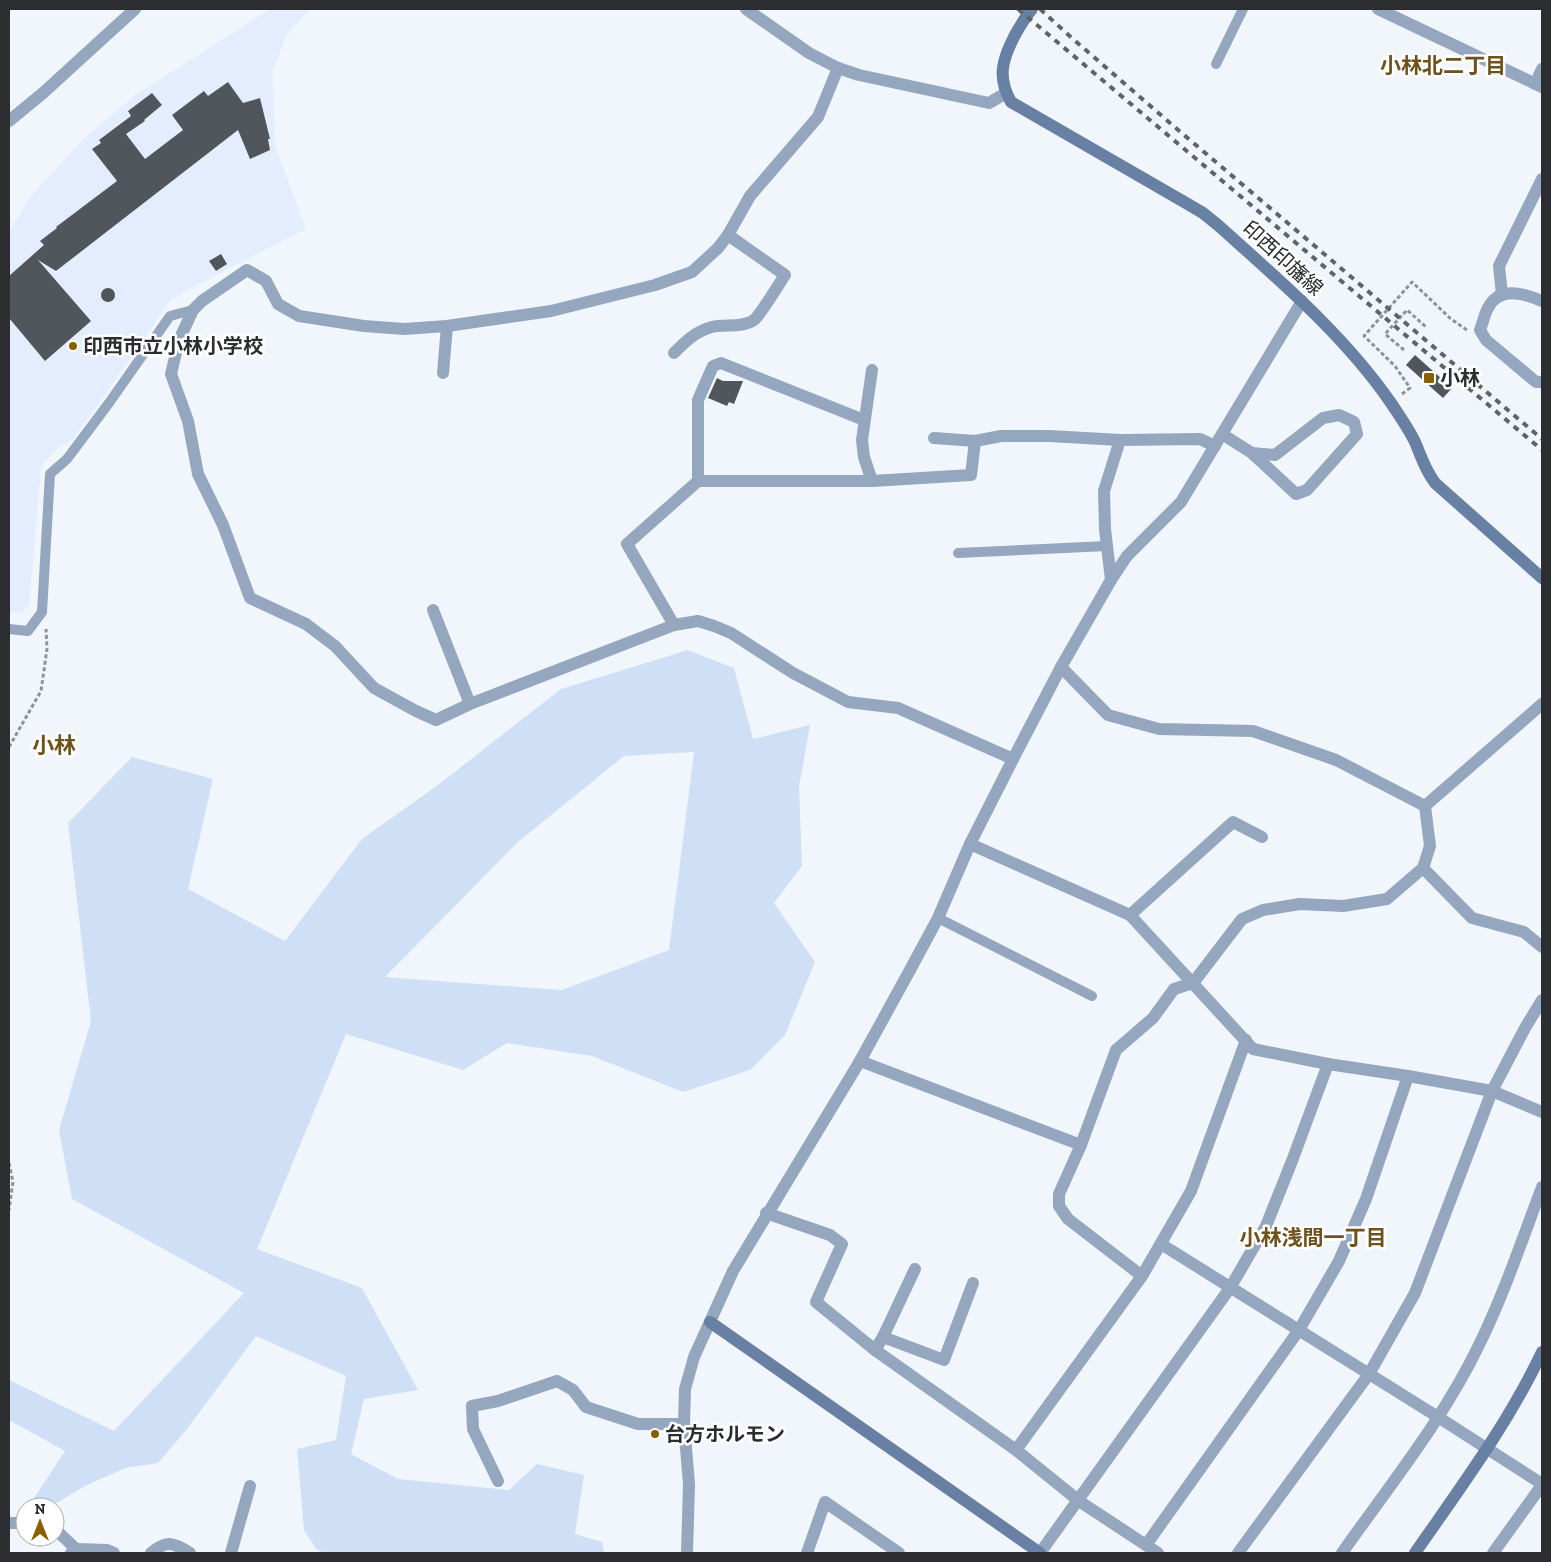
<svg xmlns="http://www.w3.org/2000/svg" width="1551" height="1562" viewBox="0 0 1551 1562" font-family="'Zilla Slab','Noto Sans JP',serif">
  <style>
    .built { fill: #e3edfd }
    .green { fill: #cfdff5; fill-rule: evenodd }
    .building { fill: #51565d }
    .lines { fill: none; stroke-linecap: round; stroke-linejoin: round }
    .path { stroke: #8f9398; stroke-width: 3; stroke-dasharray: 4 2.5; stroke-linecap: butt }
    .lane { stroke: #95a6bf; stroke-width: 10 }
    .street { stroke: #95a6bf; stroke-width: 12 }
    .secondary { stroke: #6780a3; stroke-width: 12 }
    .rail { stroke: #616367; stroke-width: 4; stroke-dasharray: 6 6; stroke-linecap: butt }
    .poi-dot { fill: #895e00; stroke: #fff; stroke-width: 2 }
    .labels { text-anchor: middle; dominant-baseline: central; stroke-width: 5; stroke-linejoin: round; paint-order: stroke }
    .street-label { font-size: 20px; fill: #2b2d30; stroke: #fff }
    .poi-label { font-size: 20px; font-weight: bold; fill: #2b2d30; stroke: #fff; text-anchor: start }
    .neighbourhood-label { font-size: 21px; font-weight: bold; fill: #6f511b; stroke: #fff }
    .quarter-label { font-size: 22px; font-weight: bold; fill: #6f511b; stroke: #fff }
  </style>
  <rect width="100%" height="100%" fill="#f1f6fd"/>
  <path class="built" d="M271,9H309L287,35L272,71L276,149L306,229L195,286L170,301L97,406L70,442L59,446L41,467L29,607L20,613L9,612V232L33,193L87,136L135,95Z"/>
  <path class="green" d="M688,650L734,668L753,739L810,725L799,787L802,866L774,903L815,962L785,1035L750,1070L683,1092L592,1056L507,1043L463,1070L346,1034L257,1249L362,1288L418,1390L364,1399L351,1454L398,1479L509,1490L537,1464L584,1475L575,1534L602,1542L604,1553H324L316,1549L304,1530L297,1449L336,1440L346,1376L256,1336L187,1429L158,1463L125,1468L85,1486L50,1507H44L34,1498L65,1451L9,1420V1380L114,1431L244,1293L72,1199L59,1130L91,1021L68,823L132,757L213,779L188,889L285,941L362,839L438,785L561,689ZM694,752L669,950L562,990L385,977L518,842L624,756Z"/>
  <g class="building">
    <path d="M228,82L243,103L260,98L270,139H268L270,150L250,159L238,130L56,271L38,260L91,321L45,361L9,318V276L44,245L40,241L57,228L56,227L117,181L92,149L101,143L99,140L131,116L128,111L152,93L162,105L144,120L145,121L126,134L145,159L183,130L172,115L204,91L208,96Z"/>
    <path d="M221,254L227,264L216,271L209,261Z"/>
    <circle cx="108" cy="295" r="7"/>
    <path d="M1415,355L1452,388L1443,398L1406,365Z"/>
    <path d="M717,378L723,381H743L734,404L729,402L727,406L708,398Z"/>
  </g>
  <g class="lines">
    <g class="path">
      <path d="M1404,350L1385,334L1407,310L1426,327"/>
      <path d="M1402,394L1410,388L1395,366L1364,336L1412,282L1451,319L1467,330"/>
      <path d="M9,747L41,691L47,649L46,629"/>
      <path d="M9,1163L13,1182L9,1210"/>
    </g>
    <g class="lane">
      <path d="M1216,64L1243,9"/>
      <path d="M958,553L1107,546"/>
      <path d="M9,629L28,631L42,612L50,474L67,459L109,403L170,316L193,310"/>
      <path d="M938,918L1092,996"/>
    </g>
    <g class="street">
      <path d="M746,9L809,53L838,68L859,75L989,103L1006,93"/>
      <path d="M1378,9L1542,87"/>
      <path d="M838,68L818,117L750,196L728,235L718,248L692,272L655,285L551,311L447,326L404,329L364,326L299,316L278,304L266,281L247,270L202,301L193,310L179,340L171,374L188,421L198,474L223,525L250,598L306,624L335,646L374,688L416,711L436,720L470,704L674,625L698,621L714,626L731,633L793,673L848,702L898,708L1013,759"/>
      <path d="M1535,84L1542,69"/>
      <path d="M9,121L43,93L135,9"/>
      <path d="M1502,295L1499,266L1542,179"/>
      <path d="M1542,301C1523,293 1499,286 1488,308C1484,315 1483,323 1480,330L1486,340L1536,382H1542"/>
      <path d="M674,353C686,341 696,331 712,327C725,324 743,328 754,320C761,314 779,284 785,275L728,235"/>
      <path d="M872,370L862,440L864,457L872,481"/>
      <path d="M443,373L447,326"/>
      <path d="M1222,434L1252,453L1296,494L1307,490L1357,434L1354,422L1339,415L1323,418L1275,455L1252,453"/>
      <path d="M934,438L975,441L1001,436H1049L1120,440L1200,439L1215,446"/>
      <path d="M698,481H872L971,475L975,441"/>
      <path d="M1111,580L1105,529L1104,491L1120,440"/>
      <path d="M433,610L470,704"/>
      <path d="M674,625L627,544L698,481V400L713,366L721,363L864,420"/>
      <path d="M1061,667L1108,715L1159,729L1253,731L1336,760L1425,806"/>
      <path d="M970,844L1130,915L1253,1049L1328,1064L1408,1076L1492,1091L1542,1112"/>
      <path d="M1423,868L1472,918L1524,932L1542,947"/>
      <path d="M1130,915L1233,822L1262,837"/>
      <path d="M860,1061L1081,1145"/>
      <path d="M766,1213L830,1235L842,1244L816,1302L875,1350L1016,1450L1079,1501L1158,1553"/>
      <path d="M1161,1244L1438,1417L1542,1484"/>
      <path d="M1142,1276L1068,1219L1059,1206V1194L1081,1145L1116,1050L1153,1018L1174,989L1193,983L1242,919L1263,910L1300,904L1343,906L1387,899L1423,868L1430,846L1425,806L1542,704"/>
      <path d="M883,1337L915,1269"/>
      <path d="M875,1350L883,1337L944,1360L973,1283"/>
      <path d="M1016,1450L1142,1276L1191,1191L1246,1040"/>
      <path d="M498,1481L473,1429L472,1406L498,1401L557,1381L573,1390L586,1407L638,1424H684"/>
      <path d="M9,1523H25"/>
      <path d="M55,1529L76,1549L71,1553"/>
      <path d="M1146,1545L1299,1330L1339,1261L1366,1199L1408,1076"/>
      <path d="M76,1549L107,1550L114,1553"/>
      <path d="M151,1553C167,1539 173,1543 190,1553"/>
      <path d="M231,1553L250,1486"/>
      <path d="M687,1553L689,1484L684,1424L685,1389L694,1357L733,1271L860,1061L910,970L938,918L970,844L1013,759L1061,667L1111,580L1127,556L1181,502L1302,301"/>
      <path d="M807,1553L825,1502L899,1553"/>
      <path d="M1040,1553L1230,1288L1266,1226L1292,1161L1328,1064"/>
      <path d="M1238,1553L1369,1374L1415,1293L1492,1091L1525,1028L1542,1000"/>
      <path d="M1342,1553C1389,1486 1443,1420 1479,1345C1504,1294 1522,1240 1542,1187"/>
      <path d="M1493,1553L1542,1485"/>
    </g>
    <g class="secondary">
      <path d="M1032,9C1025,17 1020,26 1015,35C1002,60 997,77 1011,102L1186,203L1203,213L1219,226C1280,281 1344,335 1391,403C1399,415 1409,429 1415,442C1422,458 1424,468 1435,483L1542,578"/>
      <path d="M710,1322L1040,1553"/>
      <path d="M1415,1553C1460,1488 1508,1424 1542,1352"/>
    </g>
    <g class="rail">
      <path d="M1018,9L1542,450"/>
      <path d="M1040,9L1073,39L1177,129L1542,439"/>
    </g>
  </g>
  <g class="poi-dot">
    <circle cx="73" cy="346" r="5"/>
    <rect x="1423" y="372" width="12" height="12" rx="2.5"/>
    <circle cx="655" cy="1434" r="5"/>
  </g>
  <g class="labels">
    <g class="street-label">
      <text transform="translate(1283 258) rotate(42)">印西印旛線</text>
    </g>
    <g class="poi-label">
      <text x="83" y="346">印西市立小林小学校</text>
      <text x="1440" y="378">小林</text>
      <text x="665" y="1434">台方ホルモン</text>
    </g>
    <g class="neighbourhood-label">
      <text x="1443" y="65">小林北二丁目</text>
      <text x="1313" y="1237">小林浅間一丁目</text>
    </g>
    <g class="quarter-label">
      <text x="54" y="745">小林</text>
    </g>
  </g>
  <rect width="1551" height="1562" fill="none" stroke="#2b2d30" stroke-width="20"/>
  <g transform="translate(40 1522)"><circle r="24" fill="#ffffff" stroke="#aaabac"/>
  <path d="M0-4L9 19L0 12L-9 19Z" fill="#895e00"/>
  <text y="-8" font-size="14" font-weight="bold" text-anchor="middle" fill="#2b2d30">N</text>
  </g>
</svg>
